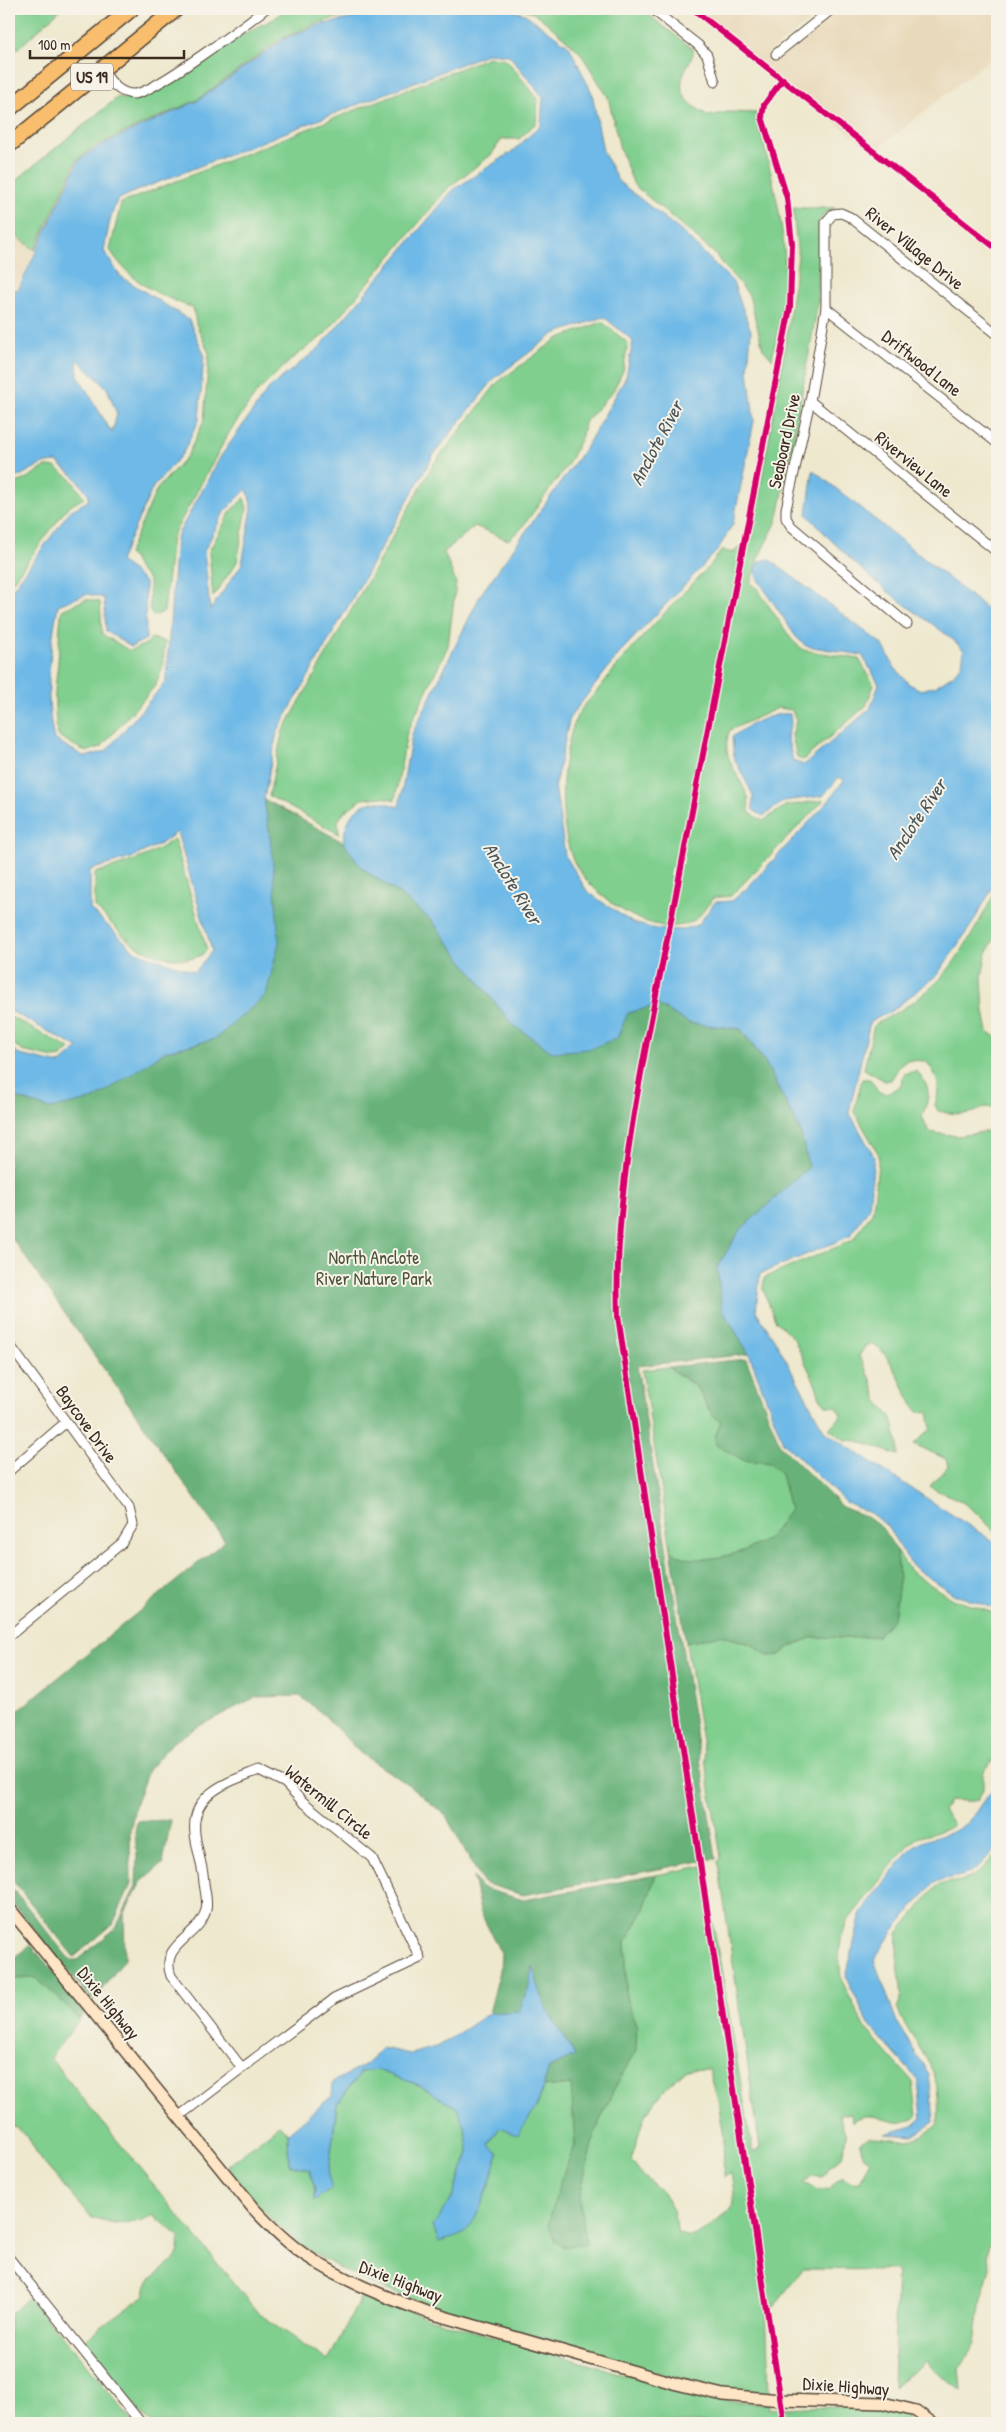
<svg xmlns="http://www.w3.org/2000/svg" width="1006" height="2432" viewBox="0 0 1006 2432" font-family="'Patrick Hand',sans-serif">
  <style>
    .built { fill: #e8d9ba }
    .green { fill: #80cf8f; stroke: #5e7c56; fill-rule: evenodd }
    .forest { fill: #68b27a; stroke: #526e4c }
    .water { fill: #6eb9e7; stroke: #547282; fill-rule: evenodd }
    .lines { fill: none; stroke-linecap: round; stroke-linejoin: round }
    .street-casing { stroke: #564638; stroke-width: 11 }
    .secondary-casing { stroke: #564638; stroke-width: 14 }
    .highway-casing { stroke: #564638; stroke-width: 18 }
    .street { stroke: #fff; stroke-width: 9 }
    .secondary { stroke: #fde5c5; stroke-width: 11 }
    .highway { stroke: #f9be6d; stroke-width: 15 }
    .cycleway-casing { stroke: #f7f3e8; stroke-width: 9 }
    .cycleway { stroke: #d6006c; stroke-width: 6 }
    .labels { text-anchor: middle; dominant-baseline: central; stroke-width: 4; stroke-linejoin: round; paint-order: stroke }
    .shield { fill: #f7f3e8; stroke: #73665b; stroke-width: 1 }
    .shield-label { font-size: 16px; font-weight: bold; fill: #3b2a1e }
    .street-label { font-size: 18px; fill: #3b2a1e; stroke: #f7f3e8 }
    .park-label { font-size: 18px; fill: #4c533a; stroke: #f7f3e8 }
    .water-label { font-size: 19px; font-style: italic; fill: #4a555a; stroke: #f7f3e8 }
  </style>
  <rect width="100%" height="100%" fill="#f7f3e8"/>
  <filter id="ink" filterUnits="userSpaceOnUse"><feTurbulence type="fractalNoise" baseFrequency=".02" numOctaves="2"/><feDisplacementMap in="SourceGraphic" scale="10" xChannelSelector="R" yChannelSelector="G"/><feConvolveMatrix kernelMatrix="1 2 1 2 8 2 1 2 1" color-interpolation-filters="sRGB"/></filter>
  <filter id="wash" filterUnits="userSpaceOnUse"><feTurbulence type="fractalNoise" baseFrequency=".0096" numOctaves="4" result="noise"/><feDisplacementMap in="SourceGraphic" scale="20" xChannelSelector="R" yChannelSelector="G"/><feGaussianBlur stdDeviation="1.12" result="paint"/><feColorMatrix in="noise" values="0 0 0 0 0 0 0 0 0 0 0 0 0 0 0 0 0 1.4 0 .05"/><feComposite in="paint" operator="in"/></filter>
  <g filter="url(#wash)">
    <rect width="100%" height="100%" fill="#eee8ce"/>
    <g class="built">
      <path d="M689,9H824L769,53L775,62L840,9H997V53L874,152Z"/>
      <path d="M9,231L35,250L17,288L9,287Z"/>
    </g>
    <g class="green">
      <path d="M9,9H61L9,57Z"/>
      <path d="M285,9H369L315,24L281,39L197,100L97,145L77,160L35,250L9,231V186L118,97L136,100L162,88L250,30L274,19Z"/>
      <path d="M524,9H641L693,49C693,59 688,62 685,71C674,95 691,105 709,116L728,112L756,113C768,162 783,213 785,264C786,293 778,330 772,359L763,349L749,295L713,252L634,185L620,149L608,97L579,51L539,16Z"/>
      <path d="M489,57L506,59L538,99L536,123L519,139H502L491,155L449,187L325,334L293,358L258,391L230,431L172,537L164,612L153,616L150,611L149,580L139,570L133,558L128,554L157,489L187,456L204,421L209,353L196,324L193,308C157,294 132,284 110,250L121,203Z"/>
      <path d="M793,208H835L824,214L819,222L818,303L788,469L777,521L758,558L750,584L756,587L792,640L803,650L859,659L874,685L866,706L803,760L797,758L792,735L796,721L792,710L778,708L730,730C719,755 738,772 747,795C750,801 747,807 750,813L763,821L785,806L824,800L731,896L713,898C707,905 701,917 693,921C653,943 582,891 570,852C558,812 561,760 575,721C578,710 590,700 597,691C632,645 672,606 711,564L722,550L732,553L754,537L753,529L782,365L798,257Z"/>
      <path d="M602,322L628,343L623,371L613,391L584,423L582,436L568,464L521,529L508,540L475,526L444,552L456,583L448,646L407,732L395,800L382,797L362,799L345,811L338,821L339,834L269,796L282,733L433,465L498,382L557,339Z"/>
      <path d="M45,467H55L72,480L84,498L67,508L9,586V485L22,481Z"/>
      <path d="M244,498L247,508L237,562L213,597L209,551L231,511Z"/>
      <path d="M86,599L100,602L102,634L130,651L148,643L151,638L165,642L162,670L155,686L101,747L86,752L58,736C54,711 54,696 57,671C60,650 58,631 62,610Z"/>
      <path d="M174,839L207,950C193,967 155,956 138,947C124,939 107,918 95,907V873C122,865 150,857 174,839Z"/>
      <path d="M997,889V933L986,955L982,978L984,1012L988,1032L997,1038V1108L983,1107C972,1117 952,1114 938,1111L935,1105C941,1087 938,1076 926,1061L907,1060L899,1067L891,1080L885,1081L864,1069L874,1025C897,1013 923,997 941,978C962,955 982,917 997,889Z"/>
      <path d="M9,1016L70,1049L61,1057L54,1058L22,1051L9,1040Z"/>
      <path d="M916,1071C932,1088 930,1095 922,1116L929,1132L957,1136L997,1130V1528L994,1532C986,1521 974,1510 962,1502C952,1495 940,1494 930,1486L948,1466L946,1459L914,1444L931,1429L928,1412H918C906,1400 888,1339 866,1345L859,1356L870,1377L877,1400L892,1418L898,1444V1455L858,1441L845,1440L829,1429L841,1415L837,1407L827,1406L820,1398L816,1385L794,1339L775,1320L763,1289L764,1278L853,1240L873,1211L879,1155L854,1111L862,1079H870L879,1092L886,1094L901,1086L904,1074Z"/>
      <path d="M669,1367L698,1389L708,1409L721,1421L715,1437L743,1460L770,1463L781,1474L791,1509C784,1518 778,1529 769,1537C753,1552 702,1566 681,1556C677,1555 674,1552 671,1549L642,1370Z"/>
      <path d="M897,1551L910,1571L952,1599L997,1614V1763L991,1761L983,1773V1789L978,1800C967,1803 960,1799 949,1801L943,1811L954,1824L951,1828L917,1838L906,1847L847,1922L841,1939L839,1957L841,1979L866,2029L913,2082L917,2116C900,2131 886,2115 867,2116C862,2116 856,2119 852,2122L851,2114L839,2115L846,2136L842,2157L831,2165L822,2177L814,2175L804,2183L819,2190L830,2189L836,2180L842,2176L849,2181L858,2183L870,2161L863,2155L860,2143L869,2137C902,2137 909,2149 938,2124C939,2109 939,2083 932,2070C922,2048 906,2031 897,2008L902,1996L897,1954L898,1933L936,1887C945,1881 957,1883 967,1879C979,1875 988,1862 997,1853V2246L991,2242L988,2246L989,2271L981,2299L975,2344L959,2369L961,2390L931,2368L926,2361L893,2387L897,2270L803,2269L774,2306H766L769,2393L724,2389L679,2379L430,2306C376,2287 322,2265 279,2226C259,2209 243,2187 227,2166L279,2125L288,2133L289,2164L310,2170L315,2190L313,2200L328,2175L337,2104L361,2072L377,2070L419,2085L457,2108L465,2129L469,2153L451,2200L433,2227L462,2234L475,2217L490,2186L489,2144L500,2127L537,2106L543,2087L572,2084L575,2146L561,2179L586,2243L579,2199L594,2135L614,2089L625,2070L637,2027L626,1998V1942L643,1911L656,1875L703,1866L753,2153L760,2148L718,1861L721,1857L686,1643L720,1635L751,1644L769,1656L779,1655L791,1646L813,1637L849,1638L877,1636L894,1618L899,1581ZM709,2069L718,2101L724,2137L723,2177L731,2173C732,2182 735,2193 734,2201C733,2212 724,2215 717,2221C704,2232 692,2242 676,2232L674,2212L663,2192L643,2176L631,2160L645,2115L666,2088L686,2070Z"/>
      <path d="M36,1978L66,2005L79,2020L50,2058L258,2313L328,2361L363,2293L425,2317L675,2389L722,2400L770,2404V2409C796,2407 885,2402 904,2415C907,2416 910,2421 912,2423H149L82,2341L145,2295C146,2292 146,2286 148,2283C159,2266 183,2267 179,2237L154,2215L143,2221L114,2224L92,2218L40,2159L28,2137L9,2123V1979Z"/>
      <path d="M28,2298L73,2348L134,2423H9V2315Z"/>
    </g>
    <g class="forest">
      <path d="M264,799L343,842L362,868L398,893L432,921L511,1023L628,1013L658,1005L689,1023L740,1029L765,1062L800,1130L809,1167L739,1231L717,1268L722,1309L749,1354L637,1366L716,1858L523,1895L483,1883L446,1816L409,1785L360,1753L324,1715L300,1696L256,1697L199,1726L173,1742L148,1770L135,1806L130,1832L131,1884L113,1924L74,1957L9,1876V1718L225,1541L9,1234V1095L50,1109L141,1067L166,1051L215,1039L272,851Z"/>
      <path d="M746,1359L780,1445L842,1507L867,1517L882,1528L897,1551L899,1581L894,1618L877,1636L849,1638L813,1637L791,1646L779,1655L768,1656L751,1644L720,1635L686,1643L671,1549C674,1552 677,1555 681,1556C702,1565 753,1552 769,1537C777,1529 784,1518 790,1509L781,1474L770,1463L743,1460L716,1445L715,1437L721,1421C707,1415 707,1401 698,1389C691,1380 677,1375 669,1367Z"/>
      <path d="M171,1820L163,1863L141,1882L124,1914L125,1959L93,2001L9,1899V1884L70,1960H77L116,1928L136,1886L137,1857L135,1832L137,1821Z"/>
      <path d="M656,1875L643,1911L626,1942V1998L637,2027L636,2050L614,2089L594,2135L579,2199L587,2243L563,2247L556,2242L548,2224L561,2179L575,2146L571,2084L543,2087L549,2068L575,2055L545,2006L532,1967L529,1987L519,2011L489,2013L500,1971L501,1954L480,1911L473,1877L481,1888L524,1900Z"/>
      <path d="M31,1945L85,2011L79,2020L66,2005L36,1978L9,1979V1961Z"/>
    </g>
    <g class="water">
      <path d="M396,9H508L525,14L569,46L592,93L603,151L618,181L682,232L733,282L751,331L748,370L754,421L733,524L717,551L623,649L570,717L555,785L565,855L587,891L602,902L633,923L656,929L681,930L698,925L715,902L732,901L747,888L827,803L844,780L839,777L823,796L784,801L763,816L753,810V795L734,758L732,737C746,726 772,712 790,714L791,723L787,736L793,761L804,765L870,709L879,684L862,655L806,646L796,637L757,578L756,569L759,562L769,559L883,645L894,667L909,684L921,690L936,686L953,675L962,664L964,651C955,638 914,612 899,600C866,575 834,545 807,514L813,470L997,617V880L972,924L937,975L893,1010L870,1022L849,1112L874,1156L869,1208L850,1236L760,1274L756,1311L779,1347L825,1432L997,1544V1609L955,1595L913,1567L886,1525L870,1513L846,1503L783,1442L749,1354L722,1309L717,1268L739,1231L809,1167L800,1130L765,1062L741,1029L689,1023L658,1005L628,1013L617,1038L589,1049L552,1052L511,1023L432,921L398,893L362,868L343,842C345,821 355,801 380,802C386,802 393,806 399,807L412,734L481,594L588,444L626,377L633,341L604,317L554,334L495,378L434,454L277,732L264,799L272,851L279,942L266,995L215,1039L166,1051L94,1099L50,1109L9,1095V1046L20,1055L60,1064L78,1048L9,1010V594L70,511L88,501L89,495L75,477L57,462C37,462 27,475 9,480V289L18,290L79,160L99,146L197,101L284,39L315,26ZM489,53L509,55L543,97L541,125L513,151L453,190L319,348L269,388L221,456L176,538L166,682L106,751L85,757L54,739C44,696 50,648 58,605L87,594L104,598L106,631L131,647L146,639L145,582L120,561L153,487L183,453L199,420L204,354L189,320L120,276L104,251L110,220L117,200L136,191ZM77,359L107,388L117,414L112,433L78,376ZM247,489L252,508L242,564L210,610L204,551L224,512ZM177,832L212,951L195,972L136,952L90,909V870L131,858L162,843Z"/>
      <path d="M997,1788V1847C988,1856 979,1869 967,1874C956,1879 944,1876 933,1884L893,1931L874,1960L898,2025L929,2074L934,2122L913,2136L885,2134L913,2126L922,2118L918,2080L870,2026L846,1977L861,1913L909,1850C925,1836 946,1838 963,1826C977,1816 982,1796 997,1788Z"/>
      <path d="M532,1966L545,2006L575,2056L549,2068L537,2106L518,2135L500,2127L489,2143L498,2154C493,2174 479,2224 461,2235C455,2238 445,2240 439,2242L433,2227L451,2200L469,2153L465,2129L457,2108L419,2085L377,2070L361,2072L337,2104L328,2175L332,2188L313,2201L315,2190L310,2170L289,2164L288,2133L332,2096L333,2082L363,2066L382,2048L410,2054L439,2046L489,2013L519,2011L529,1987Z"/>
    </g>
  </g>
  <g filter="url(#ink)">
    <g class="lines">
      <g class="street-casing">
        <g id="street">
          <path d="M652,9L698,45L707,55L715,82"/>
          <path d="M776,54L832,9"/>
          <path d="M102,69C110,81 118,94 134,94C152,94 246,24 265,9"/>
          <path d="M826,308L997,443"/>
          <path d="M810,401L997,552"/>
          <path d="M907,624L791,526L786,518V509L810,401L826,308V222L833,214L841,213L850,217L997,334"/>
          <path d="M9,1344L129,1508L133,1525L122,1543L9,1636"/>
          <path d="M9,1471L65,1423"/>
          <path d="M259,1770L285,1783L302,1801L372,1858L420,1958L334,1999L242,2068L171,1976C159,1943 199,1938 206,1910C208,1902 205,1891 204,1883C203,1866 197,1851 195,1834C190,1792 229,1782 259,1770Z"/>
          <path d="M178,2117L242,2068"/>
          <path d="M9,2258L141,2423"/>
        </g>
      </g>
      <g class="secondary-casing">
        <path id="secondary" d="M9,1908L253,2208C269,2225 286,2242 305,2255C342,2280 385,2297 427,2312L677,2384L723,2395L781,2400L883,2403L916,2411L932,2423"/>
      </g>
      <g class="highway-casing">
        <g id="highway">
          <path d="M9,109L131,9"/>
          <path d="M9,145L176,9"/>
        </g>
      </g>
      <use href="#street" class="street"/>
      <use href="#secondary" class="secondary"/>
      <use href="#highway" class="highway"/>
      <g class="cycleway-casing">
        <g id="cycleway">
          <path d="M693,9L997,249"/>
          <path d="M783,79L764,105L762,117L787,198L792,244L790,308C751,503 714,699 676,894C650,1031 613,1177 618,1316L784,2423"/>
        </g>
      </g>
      <use href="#cycleway" class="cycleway"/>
    </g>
  </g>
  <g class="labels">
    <rect class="shield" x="71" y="63.5" width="42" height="27" rx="4"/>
    <g class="shield-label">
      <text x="92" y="77">US 19</text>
    </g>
    <g class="street-label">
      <text transform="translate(915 248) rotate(39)">River Village Drive</text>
      <text transform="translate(922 363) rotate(38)">Driftwood Lane</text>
      <text transform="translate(784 441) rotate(-78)">Seaboard Drive</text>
      <text transform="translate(914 464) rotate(39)">Riverview Lane</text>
      <text transform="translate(87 1424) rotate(54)">Baycove Drive</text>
      <text transform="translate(329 1802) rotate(39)">Watermill Circle</text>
      <text transform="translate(109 2003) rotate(51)">Dixie Highway</text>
      <text transform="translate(401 2281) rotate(21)">Dixie Highway</text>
      <text transform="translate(846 2386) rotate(4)">Dixie Highway</text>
    </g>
    <g class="park-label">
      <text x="374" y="1257">North Anclote<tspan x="374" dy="21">River Nature Park</tspan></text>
    </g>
    <g class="water-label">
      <text transform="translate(656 443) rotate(-62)">Anclote River</text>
      <text transform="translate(916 819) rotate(-56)">Anclote River</text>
      <text transform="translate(513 883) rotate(58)">Anclote River</text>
    </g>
  </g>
  <rect width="1006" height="2432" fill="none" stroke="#f7f3e8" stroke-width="30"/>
  <path d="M30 50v8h154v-8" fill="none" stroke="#3b2a1e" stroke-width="2.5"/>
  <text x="38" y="50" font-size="15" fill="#3b2a1e" stroke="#f7f3e8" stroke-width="4" paint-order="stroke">100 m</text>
</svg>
